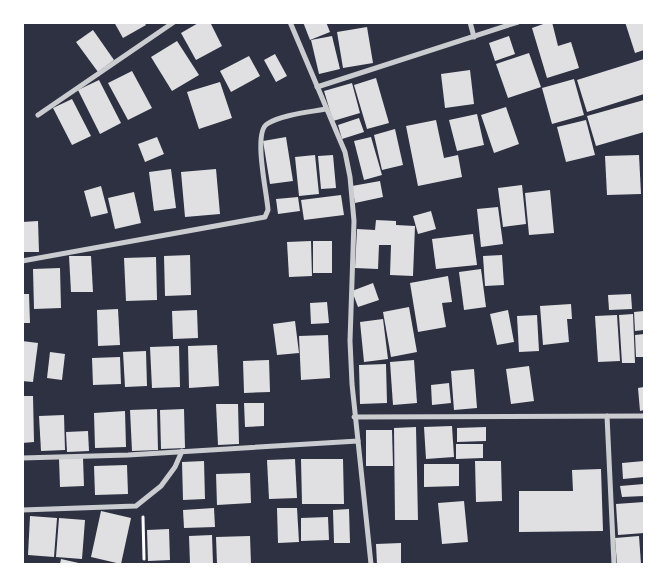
<svg xmlns="http://www.w3.org/2000/svg" width="667" height="587" viewBox="0 0 667 587" font-family="Rubik,sans-serif">
  <style>
    .building { fill: #e0e0e3 }
    .lines { fill: none; stroke-linecap: round; stroke-linejoin: round }
    .path { stroke: #fff; stroke-width: 3 }
    .minor { stroke: #caccd0; stroke-width: 5 }
  </style>
  <rect width="100%" height="100%" fill="#2d3142"/>
  <g class="building">
    <path d="M114,22H144L146,25L123,38Z"/>
    <path d="M200,22H210L222,46L196,60L181,33Z"/>
    <path d="M303,22H326L330,32L310,40Z"/>
    <path d="M549,22H552L558,46L571,42L579,68L547,78L532,28Z"/>
    <path d="M625,22H644V50L635,53Z"/>
    <path d="M367,27L373,63L343,68L337,32Z"/>
    <path d="M93,30L114,60L98,72L76,42Z"/>
    <path d="M332,36L340,69L319,74L311,40Z"/>
    <path d="M509,36L515,54L495,61L489,43Z"/>
    <path d="M177,41L199,75L172,91L151,57Z"/>
    <path d="M529,53L541,87L508,98L496,64Z"/>
    <path d="M275,54L287,76L276,82L264,60Z"/>
    <path d="M249,56L260,76L231,92L220,71Z"/>
    <path d="M644,59V94L587,112L577,80Z"/>
    <path d="M470,70L474,104L445,108L441,74Z"/>
    <path d="M132,71L152,108L128,120L108,83Z"/>
    <path d="M376,78L389,123L367,129L354,85Z"/>
    <path d="M574,79L584,115L552,124L542,88Z"/>
    <path d="M99,80L121,123L100,134L78,90Z"/>
    <path d="M220,82L232,118L199,129L187,92Z"/>
    <path d="M352,83L360,113L333,121L324,91Z"/>
    <path d="M72,99L91,136L72,145L53,108Z"/>
    <path d="M644,100V132L596,146L587,116Z"/>
    <path d="M506,107L519,144L494,153L481,115Z"/>
    <path d="M477,114L484,145L457,151L449,120Z"/>
    <path d="M359,118L364,132L342,139L338,125Z"/>
    <path d="M436,120L444,158L458,155L462,177L418,186L406,126Z"/>
    <path d="M586,120L595,155L566,162L557,127Z"/>
    <path d="M395,129L403,165L382,170L374,135Z"/>
    <path d="M157,137L164,154L145,162L138,144Z"/>
    <path d="M286,137L293,181L270,184L263,141Z"/>
    <path d="M371,137L382,175L364,180L354,141Z"/>
    <path d="M315,155L319,194L299,196L295,157Z"/>
    <path d="M333,155L336,188L321,189L318,156Z"/>
    <path d="M639,155L641,194L607,195L605,156Z"/>
    <path d="M171,169L176,208L154,211L149,172Z"/>
    <path d="M216,169L220,214L185,217L181,172Z"/>
    <path d="M380,181L383,197L355,203L352,186Z"/>
    <path d="M522,185L526,224L503,227L498,188Z"/>
    <path d="M101,186L108,213L91,217L84,191Z"/>
    <path d="M550,190L554,233L529,235L525,193Z"/>
    <path d="M134,192L141,223L115,229L108,198Z"/>
    <path d="M341,195L344,215L304,220L301,200Z"/>
    <path d="M298,197L300,211L278,214L276,199Z"/>
    <path d="M498,207L503,244L481,247L477,209Z"/>
    <path d="M431,211L436,229L418,234L413,216Z"/>
    <path d="M376,220L396,221V225L415,226L413,276L390,275L391,245H379L378,269L355,268L357,229L375,230Z"/>
    <path d="M38,221L39,252H22V222Z"/>
    <path d="M473,234L477,265L436,269L432,239Z"/>
    <path d="M311,241L312,276L289,277L287,242Z"/>
    <rect x="313" y="241" width="19" height="32"/>
    <path d="M190,255L191,295L165,296L164,256Z"/>
    <path d="M502,255L504,285L485,286L483,256Z"/>
    <path d="M69,256H91L93,292H71Z"/>
    <path d="M156,257L157,300L126,301L124,258Z"/>
    <path d="M60,268L61,308L34,309L33,269Z"/>
    <path d="M481,269L486,307L464,310L459,272Z"/>
    <path d="M448,276L452,302L442,303L446,327L418,332L410,283Z"/>
    <path d="M373,283L379,300L358,307L352,291Z"/>
    <path d="M22,294H29L30,323H22Z"/>
    <path d="M631,294L632,309L609,310L608,295Z"/>
    <path d="M327,302L329,323L311,324L310,303Z"/>
    <path d="M571,304L572,319H567L569,342L543,345L540,306Z"/>
    <path d="M409,307L417,352L391,357L383,312Z"/>
    <path d="M118,309L120,345L98,346L97,310Z"/>
    <path d="M197,310L198,338L173,339L172,311Z"/>
    <path d="M508,310L514,342L497,345L490,314Z"/>
    <path d="M644,311V330L635,331L634,312Z"/>
    <path d="M633,314L635,363H622L619,315Z"/>
    <path d="M537,315L539,351L519,352L517,316Z"/>
    <path d="M617,315L620,361L598,362L595,316Z"/>
    <path d="M383,319L388,359L364,362L360,322Z"/>
    <path d="M295,321L299,353L277,355L273,324Z"/>
    <path d="M644,334V357H636L635,335Z"/>
    <path d="M328,335L330,378L301,380L299,336Z"/>
    <path d="M22,341L38,343L33,382L22,381Z"/>
    <path d="M217,345L219,386L189,388L188,346Z"/>
    <path d="M179,346L180,387L152,388L150,347Z"/>
    <path d="M146,351L147,386L125,387L123,352Z"/>
    <path d="M50,352L65,354L62,380L47,378Z"/>
    <path d="M120,357L121,384L93,385L92,358Z"/>
    <path d="M269,360L270,392L244,393L243,361Z"/>
    <path d="M414,360L417,403L393,405L390,362Z"/>
    <path d="M386,364L387,403L360,404L359,365Z"/>
    <path d="M529,366L534,401L511,404L506,369Z"/>
    <path d="M474,369L477,408L454,410L451,371Z"/>
    <path d="M449,383L451,403L432,405L431,385Z"/>
    <path d="M644,387V410L640,411L638,388Z"/>
    <path d="M22,396H33L34,442L22,443Z"/>
    <path d="M244,403H264V426L245,427Z"/>
    <path d="M216,404H238L239,444L218,445Z"/>
    <path d="M157,409L158,450L132,451L130,410Z"/>
    <path d="M184,409L185,448L161,449L160,410Z"/>
    <path d="M125,411L126,447L95,448L94,413Z"/>
    <path d="M64,415L65,450L41,451L39,416Z"/>
    <path d="M452,426L454,457L426,459L424,427Z"/>
    <path d="M416,427L418,520H395L394,428Z"/>
    <path d="M486,427V441L457,442V428Z"/>
    <path d="M366,430H392L393,466H366Z"/>
    <path d="M88,431L89,451L67,452L66,432Z"/>
    <path d="M456,444H483V458L456,459Z"/>
    <path d="M83,458L84,486L60,487L59,459Z"/>
    <path d="M295,459L297,498L269,499L267,460Z"/>
    <path d="M301,459H343L344,504H302Z"/>
    <path d="M204,461L205,499L183,500L182,462Z"/>
    <path d="M475,461H501L502,501L476,502Z"/>
    <path d="M644,461V477L623,479L622,463Z"/>
    <path d="M424,464H459V486L424,487Z"/>
    <path d="M127,465L128,494L95,495L94,466Z"/>
    <path d="M601,469L603,531L519,532V491H573L572,470Z"/>
    <path d="M250,473L251,503L217,505L216,474Z"/>
    <path d="M644,484V496L622,497L620,486Z"/>
    <path d="M464,501L468,542L442,544L438,503Z"/>
    <path d="M644,502V533L618,535L616,504Z"/>
    <path d="M214,508L215,527L184,528L183,510Z"/>
    <path d="M277,508H297L299,542L278,543Z"/>
    <path d="M349,509L350,543H334L333,510Z"/>
    <path d="M101,511L131,518L121,564L91,557Z"/>
    <path d="M30,516L57,518L54,557L28,555Z"/>
    <path d="M328,517L329,540L301,541V518Z"/>
    <path d="M59,518L85,520L82,559L56,557Z"/>
    <path d="M169,529L170,560L148,561L147,530Z"/>
    <path d="M212,535L213,564H190L189,536Z"/>
    <path d="M250,536L251,564H217L216,537Z"/>
    <path d="M639,536L641,564H617L615,538Z"/>
    <path d="M401,543V564H377L376,544Z"/>
    <path d="M61,559L83,564H60Z"/>
  </g>
  <g class="lines">
    <path class="path" d="M143,517L144,559"/>
    <g class="minor">
      <path d="M290,22L345,152L350,177L354,221L350,341L352,384L371,564"/>
      <path d="M470,22L474,37"/>
      <path d="M317,87L518,22"/>
      <path d="M38,115L174,22"/>
      <path d="M22,261L265,217L268,210C267,193 253,133 267,124C280,115 310,112 326,109"/>
      <path d="M607,416L614,564"/>
      <path d="M354,417L644,416"/>
      <path d="M22,458L128,455L358,441"/>
      <path d="M22,510L136,506L161,486L175,467L182,451"/>
    </g>
  </g>
  <rect width="667" height="587" fill="none" stroke="#ffffff" stroke-width="48"/>
</svg>
